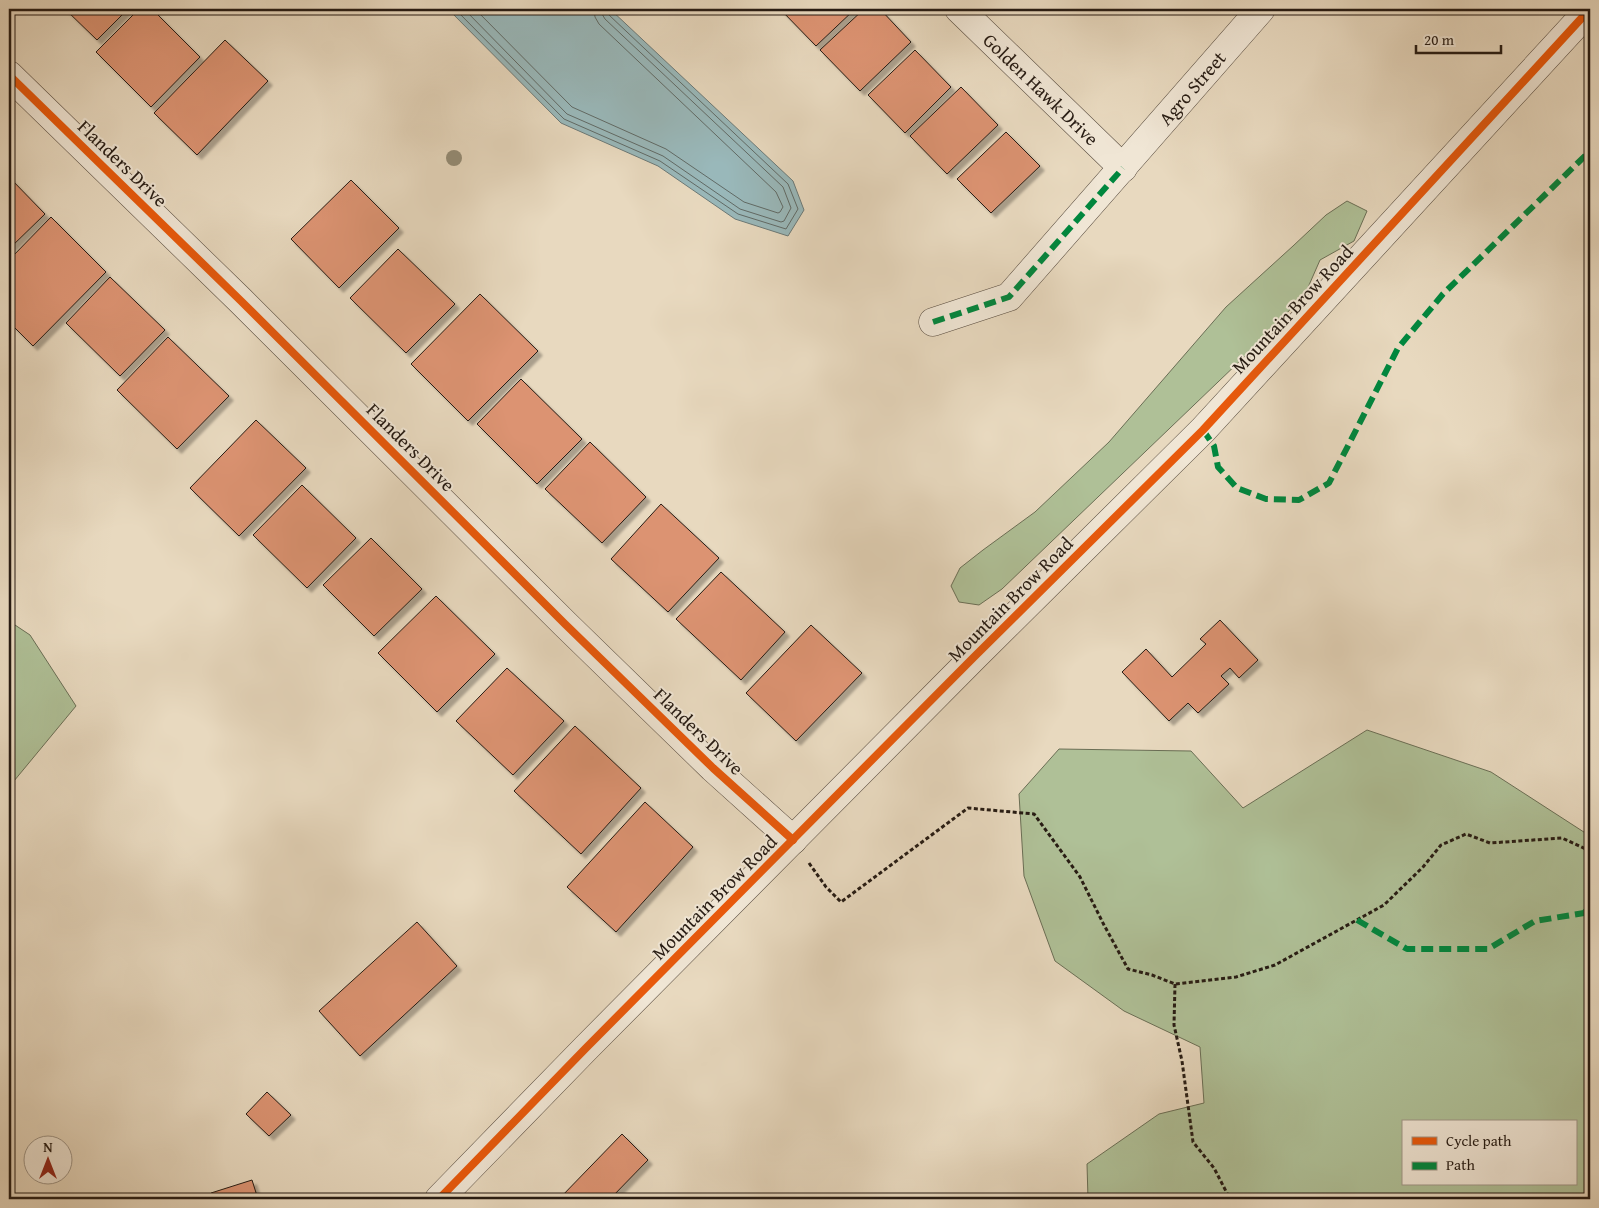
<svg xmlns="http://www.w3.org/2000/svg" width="1599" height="1208" viewBox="0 0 1599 1208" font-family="'Gentium Book Plus',serif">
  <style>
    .green { fill: #afc097; stroke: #6a6e55; fill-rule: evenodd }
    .water { fill: #99b8ba; stroke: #6b7977 }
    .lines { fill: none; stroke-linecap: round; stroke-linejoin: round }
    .shore { stroke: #606a66; stroke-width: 1 }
    .building { fill: #dc9372; stroke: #261b13; filter: url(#shadow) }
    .minor-casing { stroke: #564a3e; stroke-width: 29 }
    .tertiary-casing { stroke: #564a3e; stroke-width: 29 }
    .path { stroke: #261b13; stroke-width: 3; stroke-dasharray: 4 2.5; stroke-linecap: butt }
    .minor { stroke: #f0e6d5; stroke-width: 28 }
    .tertiary { stroke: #f0e6d5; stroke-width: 28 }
    .quiet { stroke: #00873e; stroke-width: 6; stroke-dasharray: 12 6; stroke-linecap: butt }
    .cycleway-casing { stroke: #f0e6d5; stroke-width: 11 }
    .cycleway { stroke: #e8590c; stroke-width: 8 }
    .tree { fill: #948c76 }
    .labels { text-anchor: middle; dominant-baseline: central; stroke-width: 4; stroke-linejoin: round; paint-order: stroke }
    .street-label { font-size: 19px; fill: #261b13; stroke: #f0e6d5 }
  </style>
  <defs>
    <filter id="shadow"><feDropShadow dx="4.5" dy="4.5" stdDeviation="1" flood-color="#0004"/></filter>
  </defs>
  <rect width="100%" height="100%" fill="#e8d9bf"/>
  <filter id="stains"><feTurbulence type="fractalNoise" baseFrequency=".004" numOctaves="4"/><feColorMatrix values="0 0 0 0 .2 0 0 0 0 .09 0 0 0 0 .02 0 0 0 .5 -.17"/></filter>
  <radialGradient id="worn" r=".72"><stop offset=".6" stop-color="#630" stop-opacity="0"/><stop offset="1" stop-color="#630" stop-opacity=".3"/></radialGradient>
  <g class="green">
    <path d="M1347,201L1367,211L1354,241L1320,260L1306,292L1266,336L1002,589L979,605L959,602L951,586L960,568L983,550L1035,512L1109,442L1226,307L1293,246L1326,215Z"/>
    <path d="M9,621L30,635L76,706L9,787Z"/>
    <path d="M1367,730L1491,772L1590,836V1199H1088L1087,1164L1159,1114L1204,1103L1200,1047L1124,1011L1055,961L1024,876L1019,794L1059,749L1191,751L1243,808ZM1403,1122H1575V1184H1403Z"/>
  </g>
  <path class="water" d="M448,9H610L793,181L804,210L788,236L735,219L658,166L561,123Z"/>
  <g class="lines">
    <g class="shore">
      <path d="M455,9L564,119L660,161L738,214L786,229L798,209L788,184L609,15L607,9"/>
      <path d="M464,9L567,114L663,156L740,209L781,222L784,221L791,208L783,187L605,19L602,14L601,9"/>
      <path d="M475,9L572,107L666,149L744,202L778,213L780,212L783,207L776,192L599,24L595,17L594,9"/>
    </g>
  </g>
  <g class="building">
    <path d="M65,9H128L97,40Z"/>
    <path d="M139,9H152L200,57L151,107L96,52Z"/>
    <path d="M780,9H855L816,46Z"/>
    <path d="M864,9H880L911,42L860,91L820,50Z"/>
    <path d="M225,40L268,81L197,155L154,113Z"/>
    <path d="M915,50L951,87L905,133L868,95Z"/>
    <path d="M961,87L998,125L947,174L910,136Z"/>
    <path d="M1006,132L1040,166L991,213L957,179Z"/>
    <path d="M9,177L45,214L9,249Z"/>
    <path d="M351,180L399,228L339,288L291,239Z"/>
    <path d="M51,217L106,272L33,346L9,322V260Z"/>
    <path d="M398,249L455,304L406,353L350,298Z"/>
    <path d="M110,277L165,330L120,376L66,323Z"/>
    <path d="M480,294L538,351L468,421L411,364Z"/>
    <path d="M168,337L229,396L177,449L117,390Z"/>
    <path d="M521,379L582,439L537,484L477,424Z"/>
    <path d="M256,420L306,468L239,536L190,488Z"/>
    <path d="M590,442L646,497L602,543L545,489Z"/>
    <path d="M302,485L356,538L307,588L253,535Z"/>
    <path d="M661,504L719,558L668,612L611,559Z"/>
    <path d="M371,538L422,589L374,636L323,585Z"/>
    <path d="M721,572L785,632L741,680L676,619Z"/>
    <path d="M436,596L495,654L437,712L378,653Z"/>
    <path d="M1220,620L1258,660L1239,678L1230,668L1221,676L1229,684L1198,713L1188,703L1169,721L1122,672L1146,649L1172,677L1206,644L1200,639Z"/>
    <path d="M811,625L862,673L796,741L746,693Z"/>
    <path d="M507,668L564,721L513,775L456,721Z"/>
    <path d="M575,726L641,788L581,854L514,791Z"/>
    <path d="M645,802L693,847L616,932L567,887Z"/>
    <path d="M417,922L457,966L360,1056L319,1011Z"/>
    <path d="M267,1092L291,1115L269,1136L246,1114Z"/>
    <path d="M622,1134L648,1160L610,1199H559Z"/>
    <path d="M252,1180L258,1199H213L211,1193Z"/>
  </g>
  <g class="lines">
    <g class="minor-casing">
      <g id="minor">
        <path d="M959,9L1123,168"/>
        <path d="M9,75L241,301L565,624L713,768L793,840"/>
        <path d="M933,322L1009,297L1261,9"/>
      </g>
    </g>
    <g class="tertiary-casing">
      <path id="tertiary" d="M439,1199L586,1048L974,657L1203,430L1590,9"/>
    </g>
    <g class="path">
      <path d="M809,863L826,887L841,902L968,808L1034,814L1080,877L1104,925L1128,969L1152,975L1175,984L1236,977L1275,965L1384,905L1423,867L1441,845L1466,834L1490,843L1562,838L1590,851"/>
      <path d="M1175,984L1174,1025L1182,1061L1193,1142L1214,1168L1230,1199"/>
    </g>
    <use href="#minor" class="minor"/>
    <use href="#tertiary" class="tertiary"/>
    <g class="quiet">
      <path d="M933,322L1009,297L1123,168"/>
      <path d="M1203,430L1214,446L1218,467L1237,488L1266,499L1299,500L1329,483L1398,348L1443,294L1590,151"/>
      <path d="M1357,920L1407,949H1488L1535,921L1584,913L1590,906"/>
    </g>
    <g class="cycleway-casing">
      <g id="cycleway">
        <path d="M9,75L241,301L565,624L713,768L793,840"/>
        <path d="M439,1199L586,1048L974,657L1203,430L1590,9"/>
      </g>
    </g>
    <use href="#cycleway" class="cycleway"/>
  </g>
  <circle class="tree" cx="454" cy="158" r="8"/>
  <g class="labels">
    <g class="street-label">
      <text transform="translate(1192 88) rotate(-49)">Agro Street</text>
      <text transform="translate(1041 89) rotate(44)">Golden Hawk Drive</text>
      <text transform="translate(123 163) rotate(44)">Flanders Drive</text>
      <text transform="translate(1292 309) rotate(-47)">Mountain Brow Road</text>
      <text transform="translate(411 447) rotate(45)">Flanders Drive</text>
      <text transform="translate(1010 599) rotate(-45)">Mountain Brow Road</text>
      <text transform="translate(699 731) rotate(44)">Flanders Drive</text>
      <text transform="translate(714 897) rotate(-45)">Mountain Brow Road</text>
    </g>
  </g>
  <rect width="1599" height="1208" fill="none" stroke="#e8d9bf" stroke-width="30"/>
  <rect x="10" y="10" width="1579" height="1188" fill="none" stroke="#261b13" stroke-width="2.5"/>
  <rect x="15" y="15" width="1569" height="1178" fill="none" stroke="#261b13"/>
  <rect x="1402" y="1120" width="175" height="65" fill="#f0e6d5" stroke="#9f9587"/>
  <rect x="1412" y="1137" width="25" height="8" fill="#e8590c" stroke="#9f9587"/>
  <text x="1446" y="1146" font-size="15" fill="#261b13">Cycle path</text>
  <rect x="1412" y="1162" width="25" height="8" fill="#00873e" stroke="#9f9587"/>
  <text x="1446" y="1170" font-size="15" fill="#261b13">Path</text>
  <g transform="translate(48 1160)"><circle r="24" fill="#f0e6d5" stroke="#9f9587"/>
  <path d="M0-4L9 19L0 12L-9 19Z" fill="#8f2418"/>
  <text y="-8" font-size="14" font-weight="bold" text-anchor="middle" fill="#261b13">N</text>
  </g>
  <path d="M1416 45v8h85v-8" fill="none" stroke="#261b13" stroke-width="2.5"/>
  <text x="1424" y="45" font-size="15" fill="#261b13" stroke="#f0e6d5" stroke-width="4" paint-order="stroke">20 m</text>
  <rect width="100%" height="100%" filter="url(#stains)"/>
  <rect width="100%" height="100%" fill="url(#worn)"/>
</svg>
